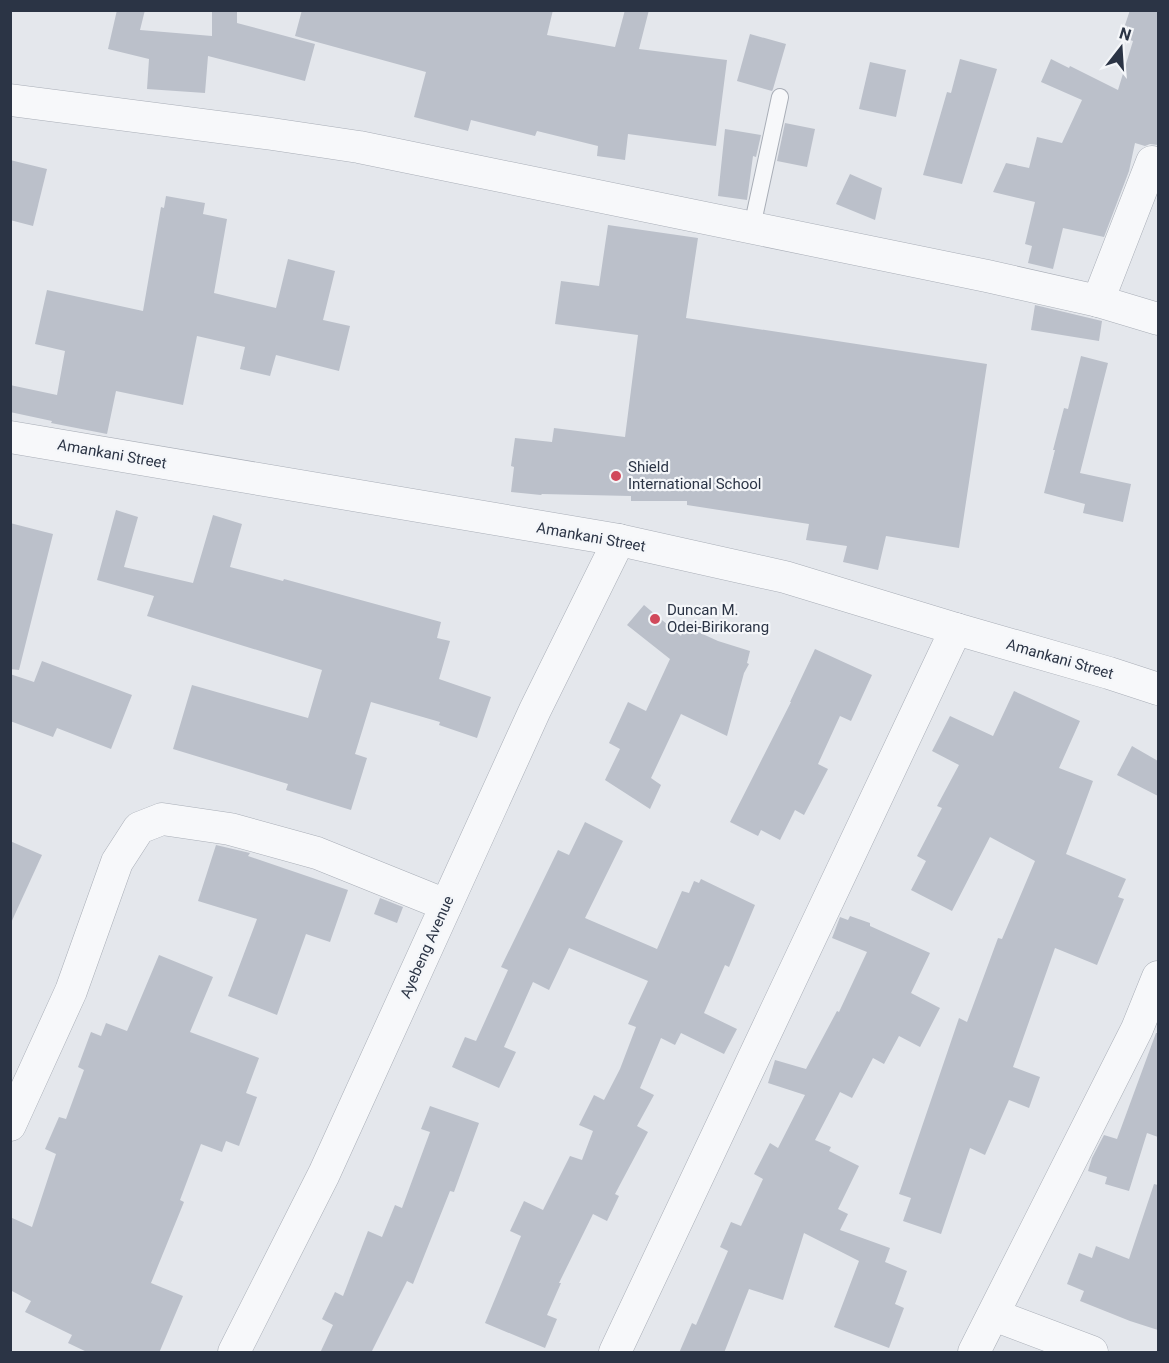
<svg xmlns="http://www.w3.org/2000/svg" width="1169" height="1363" viewBox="0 0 1169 1363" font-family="Roboto,sans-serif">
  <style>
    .building { fill: #bbc0ca }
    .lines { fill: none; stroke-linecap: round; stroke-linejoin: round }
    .lane-casing { stroke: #a9aeb7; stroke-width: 18 }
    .street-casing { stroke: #a9aeb7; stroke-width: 33 }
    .lane { stroke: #f7f8fa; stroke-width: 16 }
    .street { stroke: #f7f8fa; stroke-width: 32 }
    .poi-dot { fill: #d1495b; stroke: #f4f6f9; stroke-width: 2 }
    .labels { text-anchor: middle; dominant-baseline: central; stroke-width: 4.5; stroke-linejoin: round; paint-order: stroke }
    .street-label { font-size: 15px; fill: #2b3445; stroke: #f4f6f9 }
    .poi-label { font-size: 15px; fill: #2b3445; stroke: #f4f6f9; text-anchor: start }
  </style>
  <rect width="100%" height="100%" fill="#e4e7ec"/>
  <g class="building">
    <path d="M117,10H145L140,30L212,36V10H237V23L315,44L305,81L208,56L205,93L147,89L149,59L108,49Z"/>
    <path d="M302,10H553L547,35L615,47L625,10H649L639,49L727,60L716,146L628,134L625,160L597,156L598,146L537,131L535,136L471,120L468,131L414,117L426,72L295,36Z"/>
    <path d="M1130,10H1158V145L1150,144L1145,146L1135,143L1129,171L1104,237L1063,228L1053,269L1028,263L1032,246L1025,244L1035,202L993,192L1006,163L1029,168L1037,137L1062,143L1082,100L1041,82L1051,59L1069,68L1070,66L1118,90L1133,41L1121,37Z"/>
    <path d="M750,34L786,44L773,89L772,91L737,81Z"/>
    <path d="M960,59L997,69L962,184L923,175L947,92L951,93Z"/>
    <path d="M870,62L906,70L896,117L859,109Z"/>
    <path d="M785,123L815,129L807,167L777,161Z"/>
    <path d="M725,129L761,135L756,157L753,156L747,200L718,196Z"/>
    <path d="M10,160L47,169L33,226L10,220Z"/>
    <path d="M850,174L882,188L875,220L836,204Z"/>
    <path d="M166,196L205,203L203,214L227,219L214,293L276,308L288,259L335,271L323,320L350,326L339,371L276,355L270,376L240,369L245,347L197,336L183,405L116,391L107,434L51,423L52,421L10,412V385L57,395L65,351L35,344L47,290L143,311L161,207L164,208Z"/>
    <path d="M608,225L698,238L686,318L987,364L959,548L886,536L878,570L843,562L847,546L806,540L809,524L687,505V501H631V496L542,494L541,495L511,492L514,467L511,466L515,438L552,442L554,428L625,437L638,335L555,324L561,281L599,286Z"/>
    <path d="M1035,305L1102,321L1099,341L1031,330Z"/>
    <path d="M1081,356L1108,363L1080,473L1131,484L1123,522L1083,513L1085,504L1044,493L1055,450H1053L1064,408L1068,409Z"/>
    <path d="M116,510L138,517L124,567L193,583L213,515L242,524L230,567L283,581L284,579L441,622L437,638L450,641L439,679L491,697L477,738L439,725L440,722L371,702L355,754L367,758L351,810L286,790L288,784L173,749L192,685L308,718L322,670L147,616L154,596L97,580Z"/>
    <path d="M10,523L53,534L19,670L10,669Z"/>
    <path d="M644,605L681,636L685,626L718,641L750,651L747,663L749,664L744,673L727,736L681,714L651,778L661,785L650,809L605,780L620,749L609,743L628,702L646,711L670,659L627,625Z"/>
    <path d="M815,649L872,675L851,721L840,716L818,764L828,769L804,815L795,810L780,840L761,830L758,836L730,822L791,702H790Z"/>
    <path d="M42,661L132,695L111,749L57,728L53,737L10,721V674L34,682Z"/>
    <path d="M1014,691L1080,721L1059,768L1093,781L1066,854L1126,879L1118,897L1124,899L1097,965L1055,948L1013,1067L1040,1077L1029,1108L1009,1100L985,1155L970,1148L941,1234L903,1221L911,1198L899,1194L959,1018L967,1022L998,938L1002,939L1035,861L990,837L952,911L911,890L926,861L917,856L942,808L937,806L959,765L932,751L950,716L993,736Z"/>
    <path d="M1132,746L1158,761V796L1117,775Z"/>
    <path d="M585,822L623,841L585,918L657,949L682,891L689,893L694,881L699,883L701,879L755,905L729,967L725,965L704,1013L737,1029L724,1054L681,1033L675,1045L661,1038L640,1088L654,1095L637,1126L648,1132L615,1194L619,1196L607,1221L593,1214L559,1283H561L547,1315L557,1319L545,1348L485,1323L521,1236L510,1231L524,1201L543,1210L570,1156L582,1160L593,1131L579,1125L594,1095L604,1100L620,1069L636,1027L628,1024L648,981L569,948L549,990L533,982L504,1047L516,1052L499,1088L452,1067L465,1037L476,1041L508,970L501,967L558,850L569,855Z"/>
    <path d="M10,841L42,855L10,925Z"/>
    <path d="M216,845L250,853L248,856L348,890L330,942L306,934L277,1015L228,996L257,919L198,901Z"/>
    <path d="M380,898L403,907L397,923L374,914Z"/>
    <path d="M850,916L870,923V926L930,953L911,993L940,1008L920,1047L899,1036L884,1064L873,1058L852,1098L840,1092L815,1140L831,1147L829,1151L859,1166L838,1209L848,1214L840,1230L890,1248L885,1262L907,1271L895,1304L904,1308L889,1348L834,1327L859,1261L804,1233L783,1300L749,1289L724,1353H679L692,1323L696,1325L728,1251L720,1247L731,1222L741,1226L763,1179L754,1174L770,1143L778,1148L805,1095L768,1083L775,1060L806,1069L837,1011L839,1012L867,952L832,938L840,917L848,920Z"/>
    <path d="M159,955L213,977L190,1032L259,1058L246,1093L257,1097L239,1146L226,1141L222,1152L201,1144L180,1200L184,1202L151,1283L183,1296L159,1353H89L68,1343L72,1335L25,1312L31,1301L10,1290V1217L32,1227L56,1154L45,1149L59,1117L66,1119L84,1070L78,1067L91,1032L101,1036L106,1023L127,1031Z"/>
    <path d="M1156,1033H1158V1137L1147,1133L1129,1191L1105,1184L1107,1177L1088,1171L1092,1158L1104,1135L1117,1139Z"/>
    <path d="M430,1106L479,1123L454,1192L450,1191L413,1284L407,1281L371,1353H320L333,1325L322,1319L335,1292L343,1296L368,1231L382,1237L395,1205L402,1208L430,1132L421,1129Z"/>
    <path d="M1154,1184L1158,1185V1330L1130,1321L1080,1301L1084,1291L1067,1284L1079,1253L1092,1258L1096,1246L1129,1259Z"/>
  </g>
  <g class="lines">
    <g class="lane-casing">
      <path id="lane" d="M752,227L780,97"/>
    </g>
    <g class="street-casing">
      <g id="street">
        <path d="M10,100L272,134L359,147L987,276L1098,301L1158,319"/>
        <path d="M1098,301L1152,162"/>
        <path d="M10,437L619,540L785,577L956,629L1109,673L1158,689"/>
        <path d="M10,1125L71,991L117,862L139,828L162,819L230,829L317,853L446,905"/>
        <path d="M994,1315L1092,1352"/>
        <path d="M234,1352L324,1174L535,710L619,540"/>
        <path d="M615,1352L956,629"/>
        <path d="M974,1352L1137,1029L1158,977"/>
      </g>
    </g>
    <use href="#lane" class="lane"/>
    <use href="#street" class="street"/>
  </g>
  <g class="poi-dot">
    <circle cx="616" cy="476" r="6"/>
    <circle cx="655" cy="619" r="6"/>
  </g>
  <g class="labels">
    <g class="street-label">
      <text transform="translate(112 454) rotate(10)">Amankani Street</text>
      <text transform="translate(591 537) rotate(10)">Amankani Street</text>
      <text transform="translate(1060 659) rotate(16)">Amankani Street</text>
      <text transform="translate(427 947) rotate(-66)">Ayebeng Avenue</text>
    </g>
    <g class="poi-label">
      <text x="628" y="467">Shield<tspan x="628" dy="17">International School</tspan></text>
      <text x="667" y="610">Duncan M.<tspan x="667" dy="17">Odei-Birikorang</tspan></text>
    </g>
  </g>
  <rect width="1169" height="1363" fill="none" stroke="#2b3445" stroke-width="24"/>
  <g transform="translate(1121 48) rotate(17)" stroke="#f4f6f9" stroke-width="4.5" paint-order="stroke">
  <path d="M0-4.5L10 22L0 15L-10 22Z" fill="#2b3445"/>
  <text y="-9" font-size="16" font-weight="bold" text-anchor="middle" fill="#2b3445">N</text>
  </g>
</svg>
